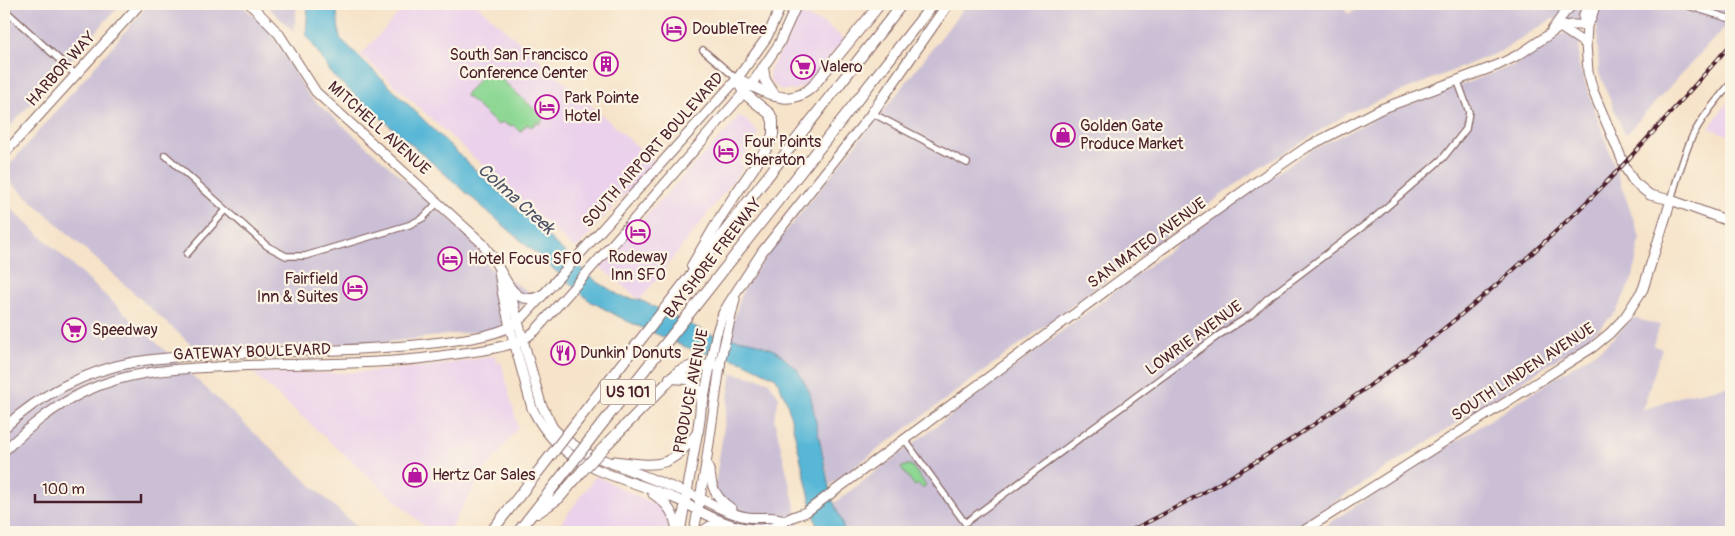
<svg xmlns="http://www.w3.org/2000/svg" width="1735" height="536" viewBox="0 0 1735 536" font-family="Pangolin,sans-serif">
  <style>
    .built { fill: #ebd1eb }
    .industrial { fill: #cbbfd5 }
    .green { fill: #8ed894; stroke: #6c7c60 }
    .water { fill: #58b7d6; stroke: #516b80 }
    .lines { fill: none; stroke-linecap: round; stroke-linejoin: round }
    .street-casing { stroke: #866462; stroke-width: 8 }
    .secondary-casing { stroke: #866462; stroke-width: 11 }
    .primary-casing { stroke: #866462; stroke-width: 11 }
    .highway-casing { stroke: #866462; stroke-width: 12 }
    .street { stroke: #fff; stroke-width: 5.5 }
    .secondary { stroke: #fff; stroke-width: 9 }
    .primary { stroke: #fff; stroke-width: 9 }
    .highway { stroke: #fff; stroke-width: 10 }
    .rail-casing { stroke: #4a1f2b; stroke-width: 4 }
    .rail { stroke: #fcf5e5; stroke-width: 2; stroke-dasharray: 5.5; stroke-linecap: butt }
    .highway-bridge-casing { stroke: #866462; stroke-width: 12; stroke-linecap: butt }
    .highway-bridge { stroke: #fff; stroke-width: 10 }
    .labels { text-anchor: middle; dominant-baseline: central; stroke-width: 4.5; stroke-linejoin: round; paint-order: stroke }
    .shield { fill: #fcf5e5; stroke: #7f5f63; stroke-width: 1 }
    .shield-label { font-size: 15px; font-weight: bold; fill: #4a1f2b }
    .poi-label { font-size: 16px; fill: #4a1f2b; stroke: #fcf5e5; text-anchor: start }
    .street-label { font-size: 16px; fill: #4a1f2b; stroke: #fcf5e5 }
    .water-label { font-size: 18px; font-style: italic; fill: #4f5467; stroke: #fcf5e5 }
  </style>
  <rect width="100%" height="100%" fill="#fcf5e5"/>
  <filter id="ink" filterUnits="userSpaceOnUse"><feTurbulence type="fractalNoise" baseFrequency=".02" numOctaves="2"/><feDisplacementMap in="SourceGraphic" scale="10" xChannelSelector="R" yChannelSelector="G"/><feConvolveMatrix kernelMatrix="1 2 1 2 8 2 1 2 1" color-interpolation-filters="sRGB"/></filter>
  <filter id="wash" filterUnits="userSpaceOnUse"><feTurbulence type="fractalNoise" baseFrequency=".0096" numOctaves="4" result="noise"/><feDisplacementMap in="SourceGraphic" scale="20" xChannelSelector="R" yChannelSelector="G"/><feGaussianBlur stdDeviation="1.12" result="paint"/><feColorMatrix in="noise" values="0 0 0 0 0 0 0 0 0 0 0 0 0 0 0 0 0 1.4 0 .05"/><feComposite in="paint" operator="in"/></filter>
  <g filter="url(#wash)">
    <rect width="100%" height="100%" fill="#f6e3c9"/>
    <g class="built">
      <path d="M407,4H476L654,161L577,248L573,247L361,55Z"/>
      <path d="M800,14L825,24L844,39L807,84L794,90H781L773,84L770,79L769,72L789,37Z"/>
      <path d="M1731,98V136L1709,128Z"/>
      <path d="M739,115L744,120L745,119L759,134L748,152L739,163L744,167L640,300L600,267L652,209L732,125Z"/>
      <path d="M495,356L497,363L501,362L518,427L497,456L486,468L448,532H431L253,373H335L379,371L440,365Z"/>
      <path d="M596,476L660,507L666,515L669,521V532H554Z"/>
    </g>
    <g class="industrial">
      <path d="M4,4H121L4,133Z"/>
      <path d="M149,4H240L269,29L309,96L470,237L489,267L532,294L497,329L388,342L197,350L4,176V171Z"/>
      <path d="M265,4H297L294,32Z"/>
      <path d="M967,4H1342L1348,14L1356,10V4H1731V32L1723,29L1625,135L1599,73L1597,25L1552,19L1499,52L1350,112L1247,176L830,485L810,393L797,369L787,359L766,346L728,338L743,290L773,247L893,99Z"/>
      <path d="M1569,32L1580,38L1578,63L1640,238L1633,277L1616,312L1588,339L1287,532H845L842,522L833,504L1220,212L1308,152L1384,114L1517,64L1549,38Z"/>
      <path d="M4,202L362,532H4Z"/>
      <path d="M1633,318L1660,325L1653,345L1662,349L1642,411L1684,395L1731,386V532H1315L1605,346Z"/>
      <path d="M732,373L768,381L779,397L774,418L801,532H708Z"/>
    </g>
    <g class="green">
      <path d="M489,68L544,118L539,124L537,122L531,127L527,124L520,132L513,125L509,126L502,122L498,125L465,95Z"/>
      <path d="M907,465H911L926,485L922,488L918,484L915,486L901,468Z"/>
    </g>
    <path class="water" d="M308,4H340L337,14L340,38L468,163L596,281L622,297L640,300L710,334L754,342L776,351L797,369L810,393L831,496L842,522L844,532H818L787,402L776,378L741,361L688,348L627,321L590,301L333,76L306,34Z"/>
  </g>
  <g filter="url(#ink)">
    <g class="lines">
      <g class="street-casing">
        <g id="street">
          <path d="M1682,4L1731,19"/>
          <path d="M4,9L76,75"/>
          <path d="M703,50L737,79"/>
          <path d="M872,113L967,163"/>
          <path d="M165,155L267,246L286,256H305L409,225L423,218L438,202"/>
          <path d="M1671,200C1677,179 1683,157 1692,137C1702,117 1717,100 1731,83"/>
          <path d="M187,254L226,210"/>
          <path d="M905,440L965,523L1219,335L1251,315L1267,299L1374,218L1443,158L1466,129L1469,112L1457,79"/>
        </g>
      </g>
      <g class="secondary-casing">
        <g id="secondary">
          <path d="M1593,4L1594,9L1591,19L1587,25L1586,44L1588,72L1593,91L1626,169L1634,182L1650,195L1671,200L1731,222"/>
          <path d="M1587,25L1583,17L1588,4"/>
          <path d="M1560,27L1586,44"/>
          <path d="M1552,30L1565,12L1574,4"/>
          <path d="M737,79L767,37L782,4"/>
          <path d="M751,85L779,44L797,4"/>
          <path d="M4,154L140,4"/>
          <path d="M4,428C39,395 86,371 134,362C163,357 192,356 221,354C289,350 358,352 425,344C454,340 484,339 510,327L503,296L499,272"/>
          <path d="M4,451C29,427 54,406 86,391C127,372 170,369 215,367C290,362 366,367 441,356C469,352 497,350 523,340L508,284L491,255L482,243L316,92L279,34L250,4"/>
          <path d="M706,464C711,471 710,476 712,484C715,495 723,503 732,509"/>
          <path d="M700,498C715,506 730,514 747,517C760,519 774,515 785,521"/>
          <path d="M685,503C712,519 747,536 778,526C782,524 781,524 785,521C791,517 799,515 806,512L1161,250L1263,177L1307,147L1381,109L1498,65L1520,54L1560,27L1571,25H1587"/>
          <path d="M701,532L710,526L724,525"/>
          <path d="M1302,532L1593,347L1610,333L1625,317L1643,289L1671,200"/>
        </g>
      </g>
      <g class="primary-casing">
        <g id="primary">
          <path d="M508,284C516,298 528,303 543,294"/>
          <path d="M703,404L716,335L723,313L729,303L762,252L872,113"/>
          <path d="M615,461C658,466 669,470 697,433"/>
          <path d="M653,494C668,504 675,514 677,532"/>
          <path d="M700,498L586,453L562,437L553,428L541,404L523,340L535,331L617,239L747,89"/>
          <path d="M685,503C625,474 565,476 532,408L510,327L525,315L737,79"/>
          <path d="M680,532L699,424"/>
          <path d="M694,532L706,464L721,359L735,299"/>
        </g>
      </g>
      <g class="highway-casing">
        <g id="highway">
          <path d="M763,68L765,80L775,96"/>
          <path d="M737,79C764,90 788,111 813,86L880,4"/>
          <path d="M872,113L948,4"/>
          <path d="M692,266L723,213L765,151L773,135V121L770,114L744,93L737,79"/>
          <path d="M670,378L688,379C707,391 700,412 698,431"/>
          <path d="M578,420L902,4"/>
          <path d="M595,433L933,4"/>
          <path d="M608,443L679,371L692,366L720,365"/>
          <path d="M537,513L559,498L583,470"/>
          <path d="M491,532L555,450"/>
          <path d="M518,532L572,463"/>
        </g>
      </g>
      <use href="#street" class="street"/>
      <use href="#secondary" class="secondary"/>
      <use href="#primary" class="primary"/>
      <use href="#highway" class="highway"/>
      <g class="rail-casing">
        <path id="rail" d="M1128,532C1301,447 1456,330 1594,195C1642,147 1686,95 1731,44"/>
      </g>
      <use href="#rail" class="rail"/>
      <g class="highway-bridge-casing">
        <g id="highway-bridge">
          <path d="M555,450L578,420"/>
          <path d="M572,463L595,433"/>
          <path d="M583,470L608,443"/>
        </g>
      </g>
      <use href="#highway-bridge" class="highway-bridge"/>
    </g>
  </g>
  <defs>
    <g id="hotel-ring" transform="scale(1.25)"><circle r="9.5" fill="#fcf5e5" stroke="#b5179e" stroke-width="1.5"/><path d="M-6-4.5h1.5V1H6V5H4.5V3h-9V5H-6ZM-4 0a1.8 1.8 0 1 1 3.6 0ZM.5 0V-2.5h3Q6-2.5 6 0Z" fill="#b5179e"/></g>
    <g id="building-ring" transform="scale(1.25)"><circle r="9.5" fill="#fcf5e5" stroke="#b5179e" stroke-width="1.5"/><path d="M-4-6H4V6H1V3H-1V6H-4ZM-2.5-4.3h1.7v1.8h-1.7ZM.8-4.3h1.7v1.8H.8ZM-2.5-1h1.7V.8h-1.7ZM.8-1h1.7V.8H.8Z" fill="#b5179e"/></g>
    <g id="supermarket-ring" transform="scale(1.25)"><circle r="9.5" fill="#fcf5e5" stroke="#b5179e" stroke-width="1.5"/><path d="M-6-5.5h2.5l.6 2H6L4.5 2H-2.5L-4.4-4H-6ZM-1.5 3.2a1.3 1.3 0 1 0 .1 0ZM3 3.2a1.3 1.3 0 1 0 .1 0Z" fill="#b5179e"/></g>
    <g id="shop-ring" transform="scale(1.25)"><circle r="9.5" fill="#fcf5e5" stroke="#b5179e" stroke-width="1.5"/><path d="M-5-2.5h2.3a2.7 3.5 0 0 1 5.4 0H5L5.5 6h-11ZM-1.5-2.5h3a1.5 2.3 0 0 0-3 0Z" fill="#b5179e"/></g>
    <g id="restaurant-ring" transform="scale(1.25)"><circle r="9.5" fill="#fcf5e5" stroke="#b5179e" stroke-width="1.5"/><path d="M-5-6h1v4h1v-4h1v4h1v-4h1v5L-1.5 .5V6h-2V.5L-5-1ZM5-6V6H3V1.5H1.5Q1.5-4 5-6Z" fill="#b5179e"/></g>
  </defs>
  <g fill-rule="evenodd">
    <use href="#hotel-ring" x="674" y="29"/>
    <use href="#building-ring" x="606" y="64"/>
    <use href="#supermarket-ring" x="803" y="67"/>
    <use href="#hotel-ring" x="547" y="107"/>
    <use href="#shop-ring" x="1063" y="135"/>
    <use href="#hotel-ring" x="726" y="151"/>
    <use href="#hotel-ring" x="638" y="232"/>
    <use href="#hotel-ring" x="450" y="259"/>
    <use href="#hotel-ring" x="355" y="288"/>
    <use href="#supermarket-ring" x="74" y="330"/>
    <use href="#restaurant-ring" x="563" y="353"/>
    <use href="#shop-ring" x="415" y="475"/>
  </g>
  <g class="labels">
    <rect class="shield" x="600.5" y="379.5" width="55" height="25" rx="4"/>
    <g class="shield-label">
      <text x="628" y="392">US 101</text>
    </g>
    <g class="poi-label">
      <text x="692" y="29">DoubleTree</text>
      <text x="588" y="55" text-anchor="end">South San Francisco<tspan x="588" dy="18">Conference Center</tspan></text>
      <text x="820" y="67">Valero</text>
      <text x="564" y="98">Park Pointe<tspan x="564" dy="18">Hotel</tspan></text>
      <text x="1080" y="126">Golden Gate<tspan x="1080" dy="18">Produce Market</tspan></text>
      <text x="744" y="142">Four Points<tspan x="744" dy="18">Sheraton</tspan></text>
      <text x="638" y="257" text-anchor="middle">Rodeway<tspan x="638" dy="18">Inn SFO</tspan></text>
      <text x="468" y="259">Hotel Focus SFO</text>
      <text x="338" y="279" text-anchor="end">Fairfield<tspan x="338" dy="18">Inn &amp; Suites</tspan></text>
      <text x="92" y="330">Speedway</text>
      <text x="580" y="353">Dunkin' Donuts</text>
      <text x="432" y="475">Hertz Car Sales</text>
    </g>
    <g class="street-label">
      <text transform="translate(61 69) rotate(-48)">HARBOR WAY</text>
      <text transform="translate(379 128) rotate(42)">MITCHELL AVENUE</text>
      <text transform="translate(653 150) rotate(-48)">SOUTH AIRPORT BOULEVARD</text>
      <text transform="translate(1147 243) rotate(-36)">SAN MATEO AVENUE</text>
      <text transform="translate(713 258) rotate(-52)">BAYSHORE FREEWAY</text>
      <text transform="translate(1194 338) rotate(-36)">LOWRIE AVENUE</text>
      <text transform="translate(252 352) rotate(-2)">GATEWAY BOULEVARD</text>
      <text transform="translate(1523 372) rotate(-33)">SOUTH LINDEN AVENUE</text>
      <text transform="translate(691 391) rotate(-79)">PRODUCE AVENUE</text>
    </g>
    <g class="water-label">
      <text transform="translate(516 199) rotate(42)">Colma Creek</text>
    </g>
  </g>
  <rect width="1735" height="536" fill="none" stroke="#fcf5e5" stroke-width="20"/>
  <path d="M35 494v8h106v-8" fill="none" stroke="#4a1f2b" stroke-width="2.5"/>
  <text x="42" y="494" font-size="15" fill="#4a1f2b" stroke="#fcf5e5" stroke-width="4" paint-order="stroke">100 m</text>
</svg>
